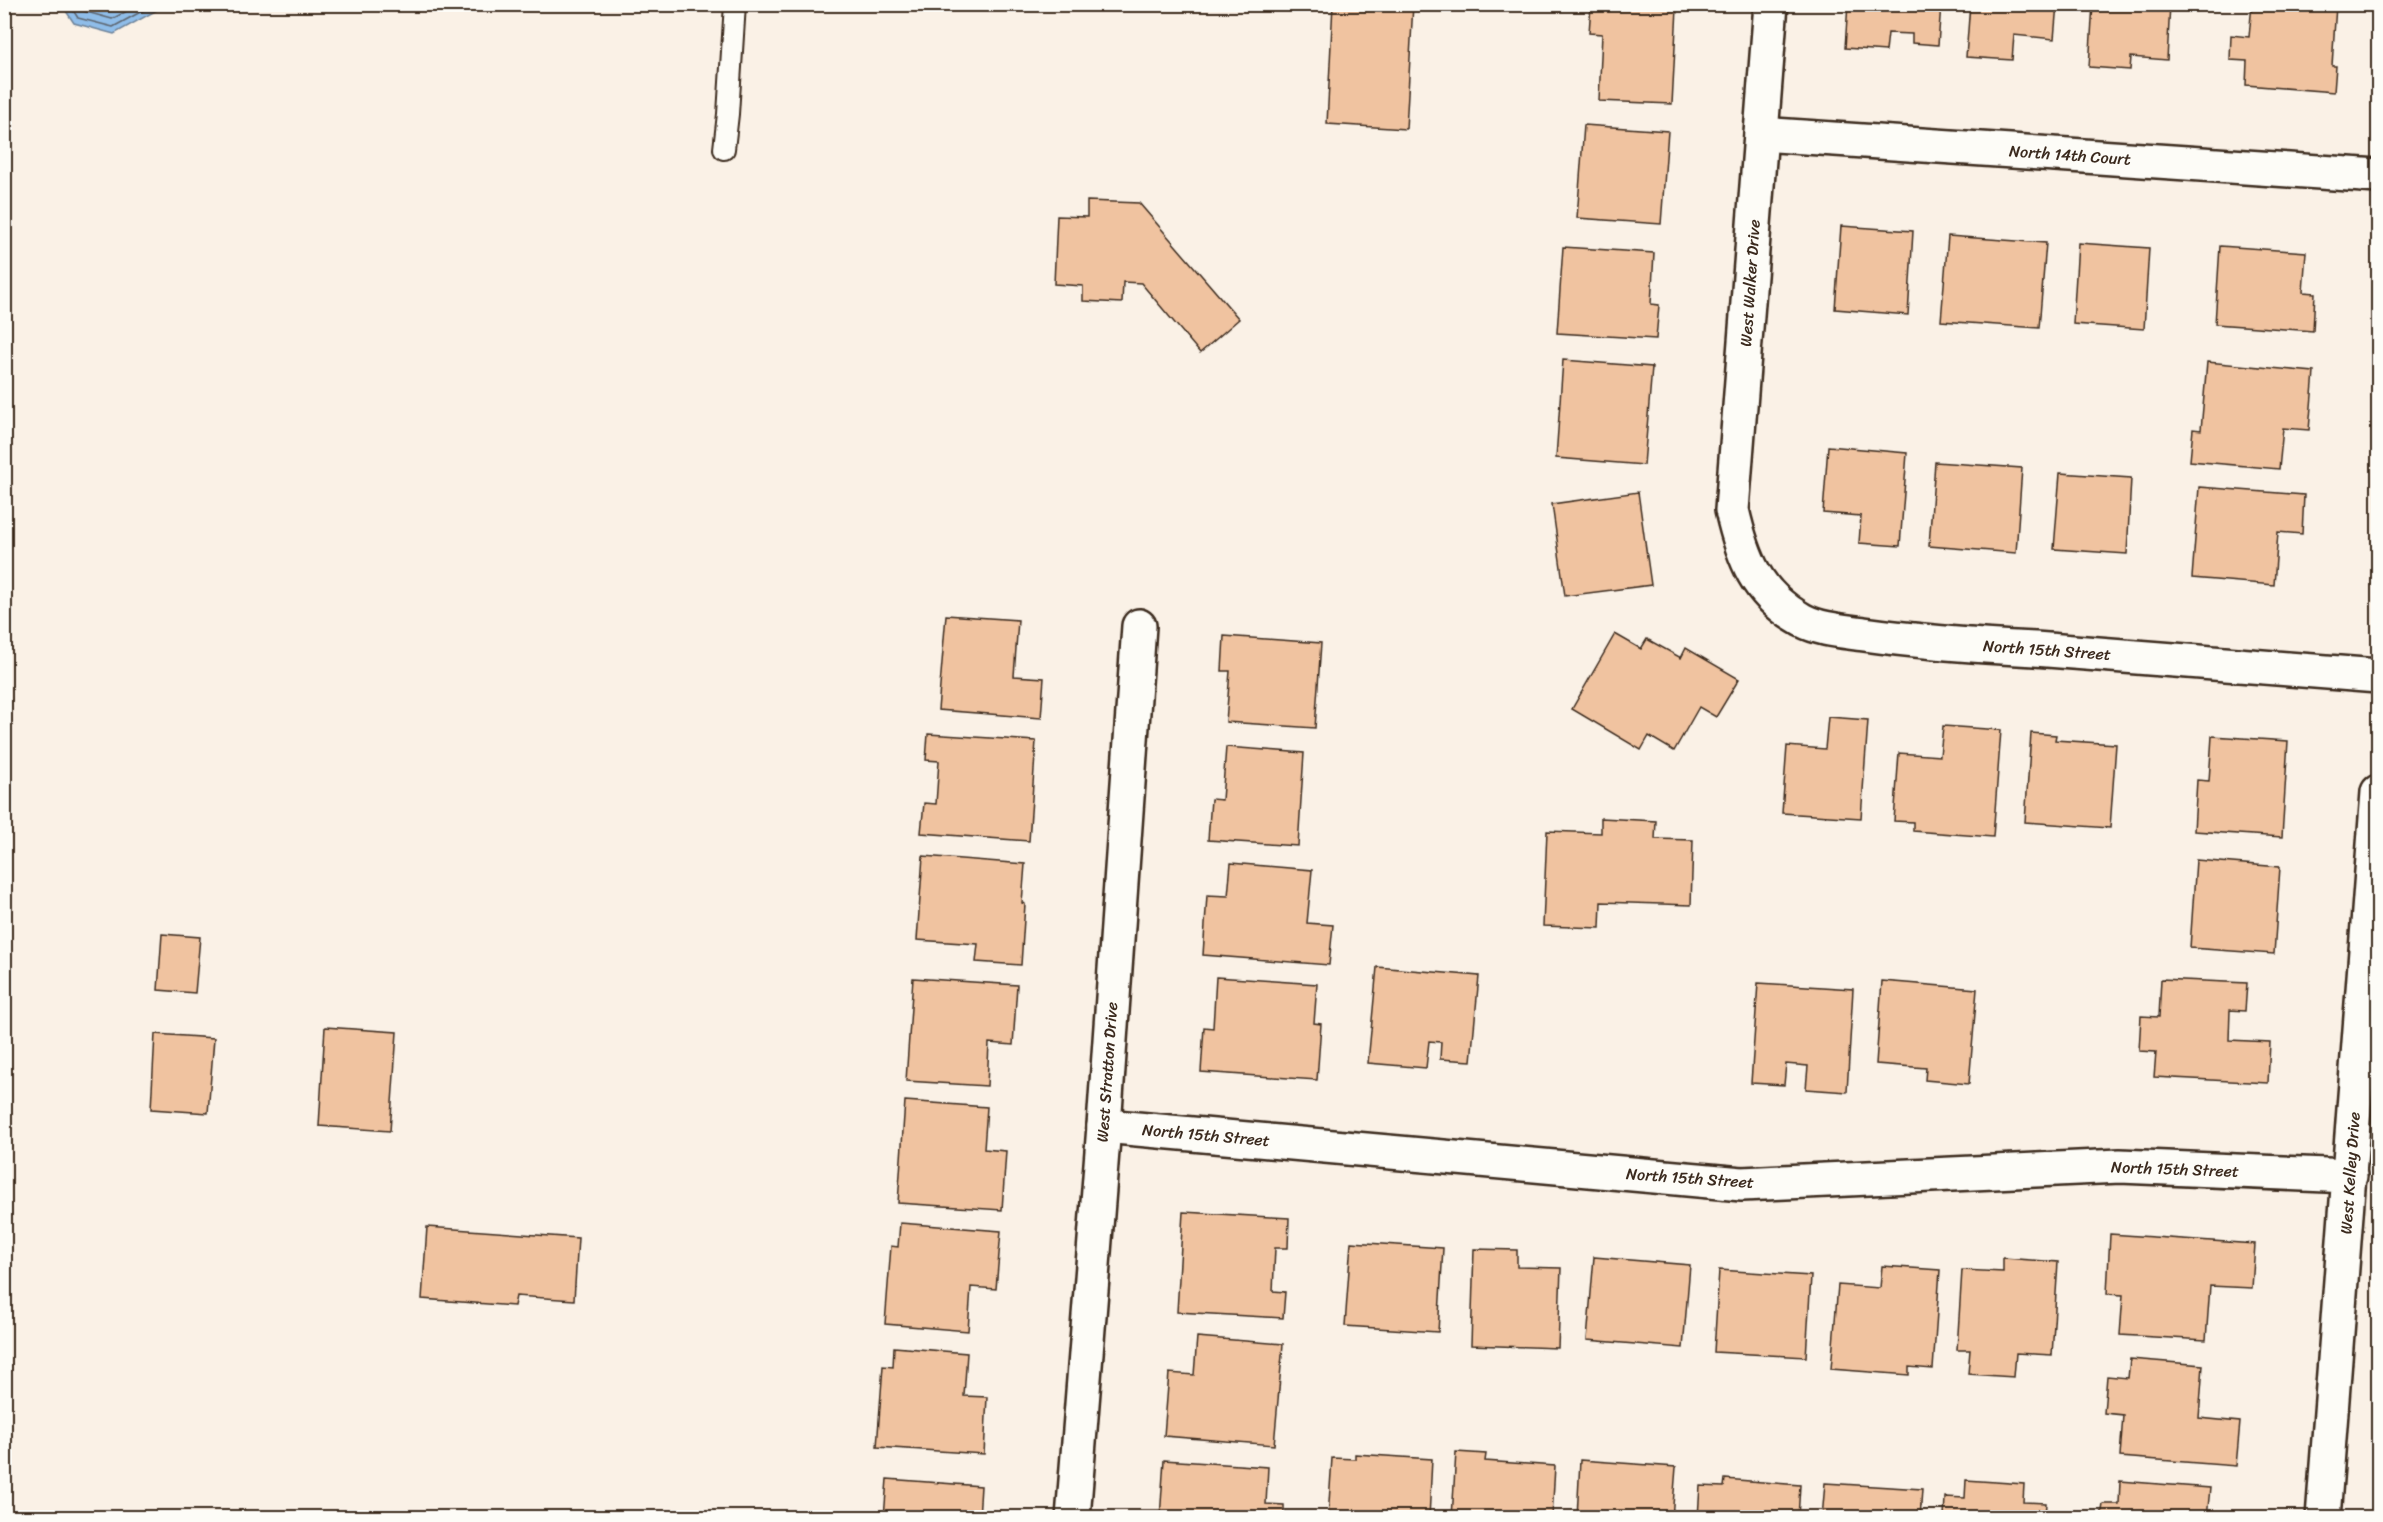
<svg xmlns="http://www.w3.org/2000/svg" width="2383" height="1522" viewBox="0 0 2383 1522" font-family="Sriracha,sans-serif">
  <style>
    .water { fill: #8fbde9; stroke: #6d8298; stroke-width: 1.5 }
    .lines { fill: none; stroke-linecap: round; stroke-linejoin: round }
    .shore { stroke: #5d656f; stroke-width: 1.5 }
    .building { fill: #f0c3a0; stroke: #3b2a1e; stroke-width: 1.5 }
    .service-casing { stroke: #3b2a1e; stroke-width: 24 }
    .minor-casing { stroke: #3b2a1e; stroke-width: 38 }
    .service { stroke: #fdfcf7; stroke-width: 20 }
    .minor { stroke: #fdfcf7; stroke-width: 33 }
    .labels { text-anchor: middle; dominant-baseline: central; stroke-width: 5; stroke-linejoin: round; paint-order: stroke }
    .street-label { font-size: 16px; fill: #3b2a1e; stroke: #fdfcf7 }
  </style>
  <rect width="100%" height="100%" fill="#faf1e6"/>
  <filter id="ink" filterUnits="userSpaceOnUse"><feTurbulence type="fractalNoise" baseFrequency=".0167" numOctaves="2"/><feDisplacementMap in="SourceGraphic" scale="12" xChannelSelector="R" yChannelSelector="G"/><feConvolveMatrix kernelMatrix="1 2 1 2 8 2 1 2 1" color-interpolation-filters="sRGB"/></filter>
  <g filter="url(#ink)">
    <path class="water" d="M62,5H163L159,9L114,34L74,23Z"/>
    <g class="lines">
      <g class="shore">
        <path d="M69,4L78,18L113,27L155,4"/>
        <path d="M78,4L83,11L112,19L140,4"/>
      </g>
    </g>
    <g class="building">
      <path d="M1333,4H1413L1406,129L1327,124Z"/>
      <path d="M1848,4H1941L1938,45L1912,43V34L1888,33L1886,51L1845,48Z"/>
      <path d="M1970,4H2057L2054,39L2014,35L2012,60L1966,57Z"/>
      <path d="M2093,4H2170L2167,60L2131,57L2130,70L2089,67Z"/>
      <path d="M2252,4L2336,5L2332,66H2336L2334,92L2246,85L2247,61L2230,60L2231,35L2249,37Z"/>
      <path d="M1591,5L1677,8L1672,104L1599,101L1602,34L1589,33Z"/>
      <path d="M1584,125L1668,131L1661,224L1577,218Z"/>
      <path d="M1087,201L1139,203L1239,319L1200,353L1141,283L1123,282L1122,303L1083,301V286L1054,284L1057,216L1087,217Z"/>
      <path d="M1841,226L1913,231L1908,315L1835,309Z"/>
      <path d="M1948,236L2046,243L2039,328L1941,321Z"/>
      <path d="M2078,243L2149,248L2144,329L2073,324Z"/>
      <path d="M2220,246L2306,252L2303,292L2315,293L2313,331L2215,324Z"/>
      <path d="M1563,247L1654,253L1651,304L1659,305L1656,339L1557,333Z"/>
      <path d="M1563,360L1652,367L1644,465L1556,458Z"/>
      <path d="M2207,362L2314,372L2309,430L2283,428L2279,469L2190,461L2193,429L2201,430Z"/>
      <path d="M1828,446L1907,453L1900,546L1859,543L1861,516L1823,513Z"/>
      <path d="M1935,462L2022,468L2016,553L1929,546Z"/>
      <path d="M2060,473L2131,478L2127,554L2054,549Z"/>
      <path d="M2199,487L2304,495L2302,534L2278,532L2274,585L2192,578Z"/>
      <path d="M1638,492L1651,585L1565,596L1552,504Z"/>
      <path d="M946,615L1018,620L1014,676L1044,678L1041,718L938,710Z"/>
      <path d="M1615,634L1641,649L1647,639L1681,658L1686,648L1739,679L1716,717L1699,707L1674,751L1649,736L1641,750L1572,709Z"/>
      <path d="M1224,636L1321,643L1315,728L1226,722L1230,671H1222Z"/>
      <path d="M1828,717L1868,720L1861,818L1782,813L1787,746L1825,749Z"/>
      <path d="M1943,726L2001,730L1993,837L1913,831V822L1894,821L1899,753L1940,756Z"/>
      <path d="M2031,733L2056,735L2055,740L2116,744L2110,828L2025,822Z"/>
      <path d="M928,734L1036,741L1029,841L921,833L924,803L936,804L939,761L926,760Z"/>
      <path d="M2212,736L2288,741L2282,837L2194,831L2197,780L2209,781Z"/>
      <path d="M1226,747L1304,753L1298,846L1208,840L1211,799L1222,800Z"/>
      <path d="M1601,818L1656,821L1655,839L1693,840L1691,905L1601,902L1600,928L1543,926L1547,831L1601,833Z"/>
      <path d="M923,856L1025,864L1022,903L1025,904L1021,965L976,962L978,944L917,940Z"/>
      <path d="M2196,860L2280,867L2274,954L2190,948Z"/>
      <path d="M1231,863L1312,870L1307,923L1333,925L1329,965L1203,955L1207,895L1228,896Z"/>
      <path d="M162,934L200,937L195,993L158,990Z"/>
      <path d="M1377,967L1479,976L1471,1061L1440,1059L1441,1042L1429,1041L1426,1068L1368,1063Z"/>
      <path d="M1216,977L1317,984L1314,1023L1321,1024L1317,1080L1201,1072L1204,1027L1213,1028Z"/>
      <path d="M913,978L1017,985L1013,1045L989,1043L987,1086L906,1081Z"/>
      <path d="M2161,979L2247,983L2245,1011L2230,1010L2229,1040L2270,1042L2268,1083L2154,1077L2156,1052L2139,1051L2141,1016L2159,1017Z"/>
      <path d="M1882,981L1977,989L1969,1084L1925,1080L1926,1068L1876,1064Z"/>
      <path d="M1758,983L1853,989L1847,1092L1806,1089L1808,1066L1786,1064L1784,1085L1751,1083Z"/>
      <path d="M325,1027L397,1032L390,1131L319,1126Z"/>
      <path d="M155,1034L214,1038L208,1113L151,1109Z"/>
      <path d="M905,1101L987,1107L984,1149L1006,1151L1002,1210L898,1203Z"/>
      <path d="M1183,1212L1289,1218L1288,1248H1275L1273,1291L1285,1292L1283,1318L1177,1312Z"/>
      <path d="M900,1223L1001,1231L996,1289L971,1287L968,1331L885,1324L891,1246L898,1247Z"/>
      <path d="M427,1227L578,1238L574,1300L516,1296L514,1306L422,1299Z"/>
      <path d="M2110,1234L2255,1244L2252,1288L2210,1286L2206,1340L2120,1335L2123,1295L2107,1294Z"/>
      <path d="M1351,1242L1443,1248L1438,1332L1345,1326Z"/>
      <path d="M1474,1249L1517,1250V1267L1561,1268L1558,1348L1471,1345Z"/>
      <path d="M1594,1257L1690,1265L1683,1348L1587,1340Z"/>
      <path d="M2003,1258L2058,1262L2052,1355L2016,1353L2014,1377L1968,1374L1970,1350H1957L1962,1270L2003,1272Z"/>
      <path d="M1882,1266L1940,1270L1933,1369L1909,1367V1375L1831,1369L1838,1285L1880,1288Z"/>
      <path d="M1719,1270L1811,1276L1806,1357L1714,1352Z"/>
      <path d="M1197,1337L1283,1344L1274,1445L1164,1436L1169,1373L1194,1375Z"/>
      <path d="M894,1347L967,1353L964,1396L987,1397L984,1454L877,1447L883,1366L893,1367Z"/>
      <path d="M2130,1359L2203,1365L2199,1418L2240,1422L2236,1466L2120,1457L2123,1415L2104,1413L2107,1376L2128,1378Z"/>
      <path d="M1456,1452L1486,1454L1485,1461L1555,1466L1552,1518H1452Z"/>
      <path d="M1355,1454L1432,1459L1429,1518H1328L1332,1458L1355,1459Z"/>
      <path d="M1164,1460L1268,1467L1266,1504L1284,1505V1518H1160Z"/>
      <path d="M1580,1460L1676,1467L1672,1518H1577Z"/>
      <path d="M887,1479L981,1486L979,1518H884Z"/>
      <path d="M1725,1479L1800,1485L1798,1518H1698L1700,1486L1724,1487Z"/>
      <path d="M1966,1480L2024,1484L2023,1502L2046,1503L2045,1518H1944L1945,1497L1965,1498Z"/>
      <path d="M2120,1481L2210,1488L2207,1518H2101L2103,1504H2119Z"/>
      <path d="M1825,1483L1922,1489L1920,1518H1822Z"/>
    </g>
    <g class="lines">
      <g class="service-casing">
        <path id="service" d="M724,149L728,114L735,4"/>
      </g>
      <g class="minor-casing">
        <g id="minor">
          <path d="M1771,4L1732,510C1743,558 1756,594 1802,620C1821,630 1844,631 1864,634C1921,642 1978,646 2035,649C2150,657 2264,667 2378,676"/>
          <path d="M1761,134L2378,176"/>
          <path d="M1104,1126L1742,1184L2120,1166L2350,1176"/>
          <path d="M1073,1518L1104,1126L1139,626"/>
          <path d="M2323,1518L2378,792"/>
        </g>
      </g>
      <use href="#service" class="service"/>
      <use href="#minor" class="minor"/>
    </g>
  </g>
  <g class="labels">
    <g class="street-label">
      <text transform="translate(2070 155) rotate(4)">North 14th Court</text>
      <text transform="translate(1750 283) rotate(-86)">West Walker Drive</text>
      <text transform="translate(2047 650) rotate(4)">North 15th Street</text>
      <text transform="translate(1107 1072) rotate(-86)">West Stratton Drive</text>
      <text transform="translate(1206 1135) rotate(5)">North 15th Street</text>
      <text transform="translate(2175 1169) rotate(2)">North 15th Street</text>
      <text transform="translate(2350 1173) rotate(-86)">West Kelley Drive</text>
      <text transform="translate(1690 1178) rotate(4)">North 15th Street</text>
    </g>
  </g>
  <rect width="2383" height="1522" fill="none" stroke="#fdfcf7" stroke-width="24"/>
  <rect x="12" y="12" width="2359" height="1498" fill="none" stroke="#3b2a1e" stroke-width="2" filter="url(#ink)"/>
</svg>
